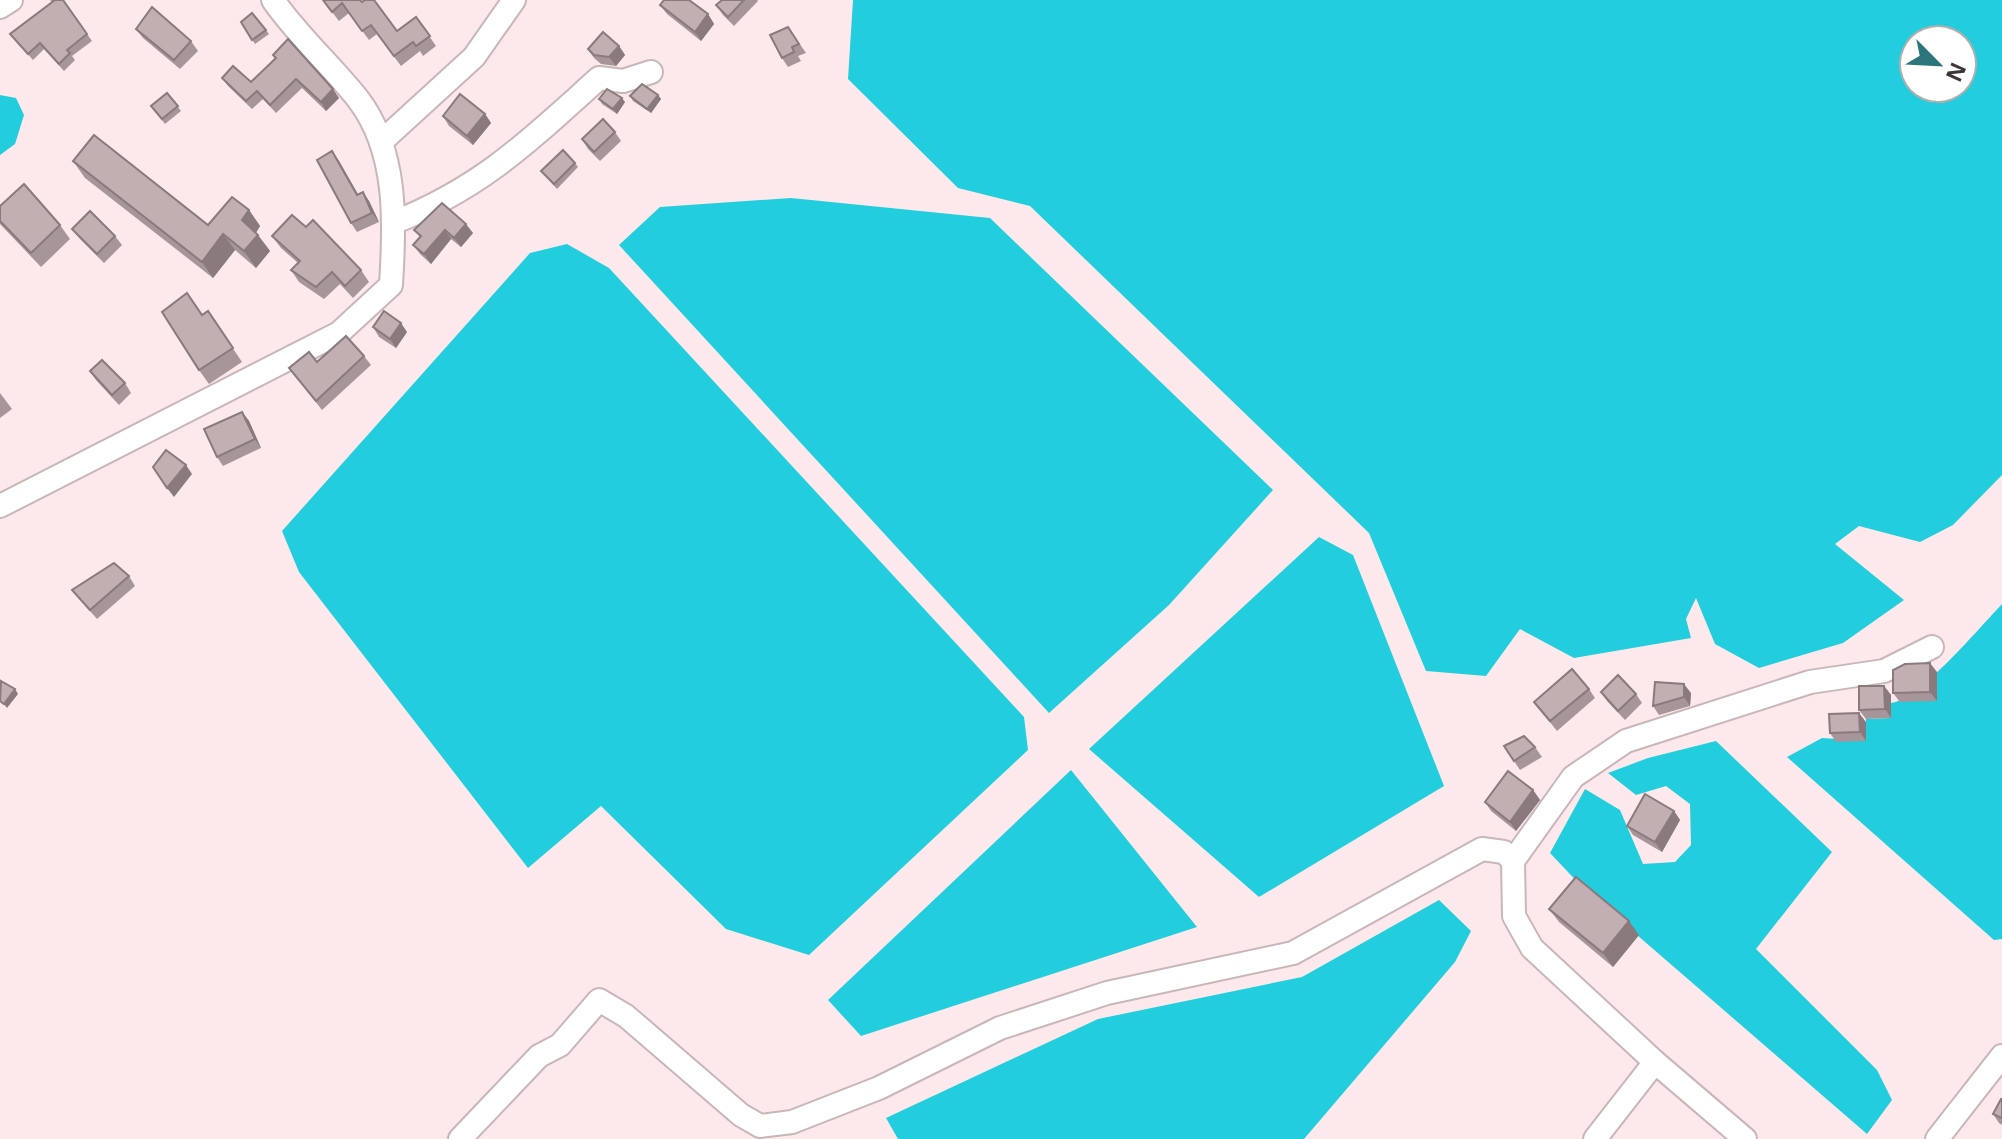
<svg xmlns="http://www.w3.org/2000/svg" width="2002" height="1139" viewBox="0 0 2002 1139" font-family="'Open Sans',sans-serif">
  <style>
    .water { fill: #22cddd; fill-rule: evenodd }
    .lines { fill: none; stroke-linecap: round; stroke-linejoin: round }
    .minor-casing { stroke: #c9b6b9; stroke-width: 26 }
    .minor { stroke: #fff; stroke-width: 22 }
    .wall { fill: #a79699 }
    .shaded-wall { fill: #887a7d }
    .building { fill: #c2afb2; stroke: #887a7d; stroke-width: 2 }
  </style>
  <rect width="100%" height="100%" fill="#fde9ec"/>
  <g class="water">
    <path d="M853,0H2002V475L1953,525L1920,542L1859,526L1835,544L1904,600L1843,643L1759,668L1715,644L1696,598L1686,619L1691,638L1574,658L1520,629L1486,676L1426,671L1369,533L1030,206L958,188L848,79ZM1914,40H1962V88H1914Z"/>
    <path d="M0,95L16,98L24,115L15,144L0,155Z"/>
    <path d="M791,198L990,218L1273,490L1169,605L1049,713L619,245L660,207Z"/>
    <path d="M567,244L609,268L1024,717L1028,750L809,955L726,929L601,806L528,868L299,572L282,531L530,253Z"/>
    <path d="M1319,537L1353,555L1444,786L1259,897L1089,749Z"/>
    <path d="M2002,604V939L1994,940L1787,757L1822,738L1866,741V719L1891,718V703C1919,700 1981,626 2002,604Z"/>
    <path d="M1716,741L1832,852L1756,949L1877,1070L1892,1100L1867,1134L1585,890L1550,853L1585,789L1620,810L1643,864L1675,862L1691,845L1690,804L1666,786L1636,795L1608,773L1648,758Z"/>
    <path d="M1071,770L1197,927L861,1036L828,1000Z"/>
    <path d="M1439,900L1471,931L1455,962L1304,1139H898L886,1118L1098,1019L1302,977Z"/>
  </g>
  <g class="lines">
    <g class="minor-casing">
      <g id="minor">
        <path d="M0,7L11,0"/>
        <path d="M381,142L474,57L514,0"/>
        <path d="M395,222C483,187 530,140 599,78L623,81L651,72"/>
        <path d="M0,506L339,333L391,285C395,223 398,151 358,99C331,65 298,36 273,0"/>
        <path d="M1655,1062L1532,948L1514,916L1513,861L1573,777L1626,741L1810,682L1884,671L1932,647"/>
        <path d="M460,1139L539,1056L560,1045L599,1000L626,1016L741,1115L760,1126L792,1122L879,1088L1000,1028L1107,993L1293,953L1482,849L1504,852L1513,861"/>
        <path d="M1595,1139L1655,1062L1745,1139"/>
        <path d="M1937,1139L2002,1056"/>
      </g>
    </g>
    <use href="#minor" class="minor"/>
  </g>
  <g class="wall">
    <path d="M50,0H63L92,41L72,56L75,60L64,71L44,49L33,60L10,34L52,2Z"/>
    <path d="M323,0H360L397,31L416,17L436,46L423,56L420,51L401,66L377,34L369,40L349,13L339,21Z"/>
    <path d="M722,0H757L758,1L734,26L723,15L716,5Z"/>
    <path d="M660,5L708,14L714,24L701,41L667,14Z"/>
    <path d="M252,13L269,34L255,44L241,22Z"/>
    <path d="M788,27L806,53L798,56L801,61L788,67L782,58Z"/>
    <path d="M136,29L191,41L198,51L180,69L143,38Z"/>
    <path d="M619,46L625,55L616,66L601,64L594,58L588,49Z"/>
    <path d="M273,55L339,98L326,111L302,88L276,113L263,99L252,109L228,86L222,78L251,82L275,58Z"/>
    <path d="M167,93L181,111L165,124L151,106Z"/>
    <path d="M658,95L661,99L651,113L633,101L630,96Z"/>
    <path d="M599,99L625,102L617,114L602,104Z"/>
    <path d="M485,114L491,123L473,145L449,126L443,116Z"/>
    <path d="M615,132L621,141L600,161L588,149L582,139Z"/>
    <path d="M73,161L208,225L249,210L260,226L256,233L270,251L256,268L235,250L213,278L85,178Z"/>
    <path d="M339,161L358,194L363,192L369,201L379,222L357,232L351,223Z"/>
    <path d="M575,163L578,167L557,189L541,171Z"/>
    <path d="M0,206L60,225L70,239L41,267L0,224Z"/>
    <path d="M306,227L361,270L369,282L353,298L340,284L324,299L299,282L291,270L298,263L281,248L272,236Z"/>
    <path d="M72,229L115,236L122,245L104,263L79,238Z"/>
    <path d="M414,230L473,233L461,247L451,239L431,264L420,254L413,245L420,237Z"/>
    <path d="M208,311L242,362L209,384L199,370L203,314Z"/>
    <path d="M373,327L407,332L396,348L379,337Z"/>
    <path d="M364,356L371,365L322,410L289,368L317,362Z"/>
    <path d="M90,371L125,383L131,393L119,405L96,380Z"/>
    <path d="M0,393L12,409L0,418Z"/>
    <path d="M242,412L249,421L261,448L223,466L217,457Z"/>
    <path d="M129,576L135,586L97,619L72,590Z"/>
    <path d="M1937,672V701L1900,702L1893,693Z"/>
    <path d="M1884,686L1891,695V718L1866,719L1859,710Z"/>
    <path d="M1589,689L1595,698L1557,731L1534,702Z"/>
    <path d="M1601,692L1636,694L1642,703L1625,720L1607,701Z"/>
    <path d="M1691,693L1690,706L1659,715L1653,706Z"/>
    <path d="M1866,722V741L1836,742L1830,733Z"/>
    <path d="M1535,747L1542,757L1520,770L1514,761Z"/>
    <path d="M1533,790L1540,800L1516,831L1491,811L1485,802Z"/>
    <path d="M1674,811L1680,820L1662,852L1633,835L1627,826Z"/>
    <path d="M1549,909L1639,935L1613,967L1559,922Z"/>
    <path d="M2002,1099V1125L1999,1123L1993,1114Z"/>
  </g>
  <g class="shaded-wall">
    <path d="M708,14L714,24L701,41L695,32Z"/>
    <path d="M619,46L625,55L616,66L609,57Z"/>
    <path d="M333,89L339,98L326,111L321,102Z"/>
    <path d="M658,95L661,99L651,113L647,109Z"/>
    <path d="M622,98L625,102L617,114L613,109Z"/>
    <path d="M485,114L491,123L473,145L467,136Z"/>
    <path d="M332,151L339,161L363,204L357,195Z"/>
    <path d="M363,192L369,201L379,222L372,213Z"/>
    <path d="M249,210L260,226L253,237L242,220Z"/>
    <path d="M466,224L473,233L461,247L454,238Z"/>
    <path d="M445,230L451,239L431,264L424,254Z"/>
    <path d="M223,234L235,250L213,278L202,262Z"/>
    <path d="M258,235L270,251L256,268L244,251Z"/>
    <path d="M401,323L407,332L396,348L390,339Z"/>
    <path d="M242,412L249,421L261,448L255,439Z"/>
    <path d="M186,465L192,474L174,497L167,488Z"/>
    <path d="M1930,663L1937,672V701L1930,692Z"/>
    <path d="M1684,684L1691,693L1690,706L1684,697Z"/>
    <path d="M1884,686L1891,695V718L1885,709Z"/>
    <path d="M15,689L18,694L7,708L4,704Z"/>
    <path d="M1859,713L1866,722V741L1860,732Z"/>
    <path d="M1533,790L1540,800L1516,831L1510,822Z"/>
    <path d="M1674,811L1680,820L1662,852L1655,842Z"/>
    <path d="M1629,921L1639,935L1613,967L1603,953Z"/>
  </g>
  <g class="building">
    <path d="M55,0H63L87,34L67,50L70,53L59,64L40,43L28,54L10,34Z"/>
    <path d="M323,0H360L362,2L365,0H374L397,31L416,17L430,36L416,46L413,42L394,56L371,25L362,31L342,3L332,12Z"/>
    <path d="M664,0H689L708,14L695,32L660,5Z"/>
    <path d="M722,0H744L728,17L716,5Z"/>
    <path d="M152,7L191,41L174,60L136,29Z"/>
    <path d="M252,13L266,30L252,40L241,22Z"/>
    <path d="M788,27L799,44L792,47L794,52L782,58L770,35Z"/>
    <path d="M603,32L619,46L609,57L594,55L588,49Z"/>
    <path d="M288,39L333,89L321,102L296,79L270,105L257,91L246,101L222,78L233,66L251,82L276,58L273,55Z"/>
    <path d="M642,84L658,95L647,109L630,96Z"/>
    <path d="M607,89L622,98L613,109L599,99Z"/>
    <path d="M167,93L178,106L162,119L151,106Z"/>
    <path d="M460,94L485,114L467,136L443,116Z"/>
    <path d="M603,119L615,132L594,152L582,139Z"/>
    <path d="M94,135L208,225L232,197L249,210L242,220L258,235L244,251L223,234L202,262L73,161Z"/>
    <path d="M563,150L575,163L554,184L541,171Z"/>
    <path d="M332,151L357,195L363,192L372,213L351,223L317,160Z"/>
    <path d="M24,184L60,225L31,253L0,221V206Z"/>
    <path d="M442,203L466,224L454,238L445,230L424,254L413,245L421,236L414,230Z"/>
    <path d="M90,211L115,236L97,254L72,229Z"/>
    <path d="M292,215L306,227L313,220L361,270L345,286L332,272L316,287L291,270L300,261L272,236Z"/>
    <path d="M187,293L202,315L208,311L233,348L199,370L162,312Z"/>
    <path d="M384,311L401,323L390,339L373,327Z"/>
    <path d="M346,336L364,356L316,401L289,368L309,352L317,362Z"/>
    <path d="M102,360L125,383L112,395L90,371Z"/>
    <path d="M242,412L255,439L217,457L204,429Z"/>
    <path d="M166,450L186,465L167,488L153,467Z"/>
    <path d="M114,563L129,576L90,610L72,590Z"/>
    <path d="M1930,663V692L1893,693V670L1905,664Z"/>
    <path d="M1572,669L1589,689L1550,721L1534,702Z"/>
    <path d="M1618,675L1636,694L1618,711L1601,692Z"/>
    <path d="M1,681L15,689L4,704L0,701Z"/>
    <path d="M1655,682L1684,684V697L1653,706Z"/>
    <path d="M1859,686H1884L1885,709L1859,710Z"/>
    <path d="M1859,713L1860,732L1830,733L1829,714Z"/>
    <path d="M1524,736L1535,747L1514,761L1504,746Z"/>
    <path d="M1508,771L1533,790L1510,822L1485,802Z"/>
    <path d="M1645,794L1674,811L1655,842L1627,826Z"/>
    <path d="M1576,877L1629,921L1603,953L1549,909Z"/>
    <path d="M2001,1099H2002V1118L1993,1114Z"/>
  </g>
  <g transform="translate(1938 64) rotate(114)"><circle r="38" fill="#ffffff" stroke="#b1aeaf" stroke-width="2"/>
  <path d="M0-6L14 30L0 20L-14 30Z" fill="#2d757d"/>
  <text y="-12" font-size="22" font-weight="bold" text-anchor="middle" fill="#3d3536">N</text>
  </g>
</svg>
